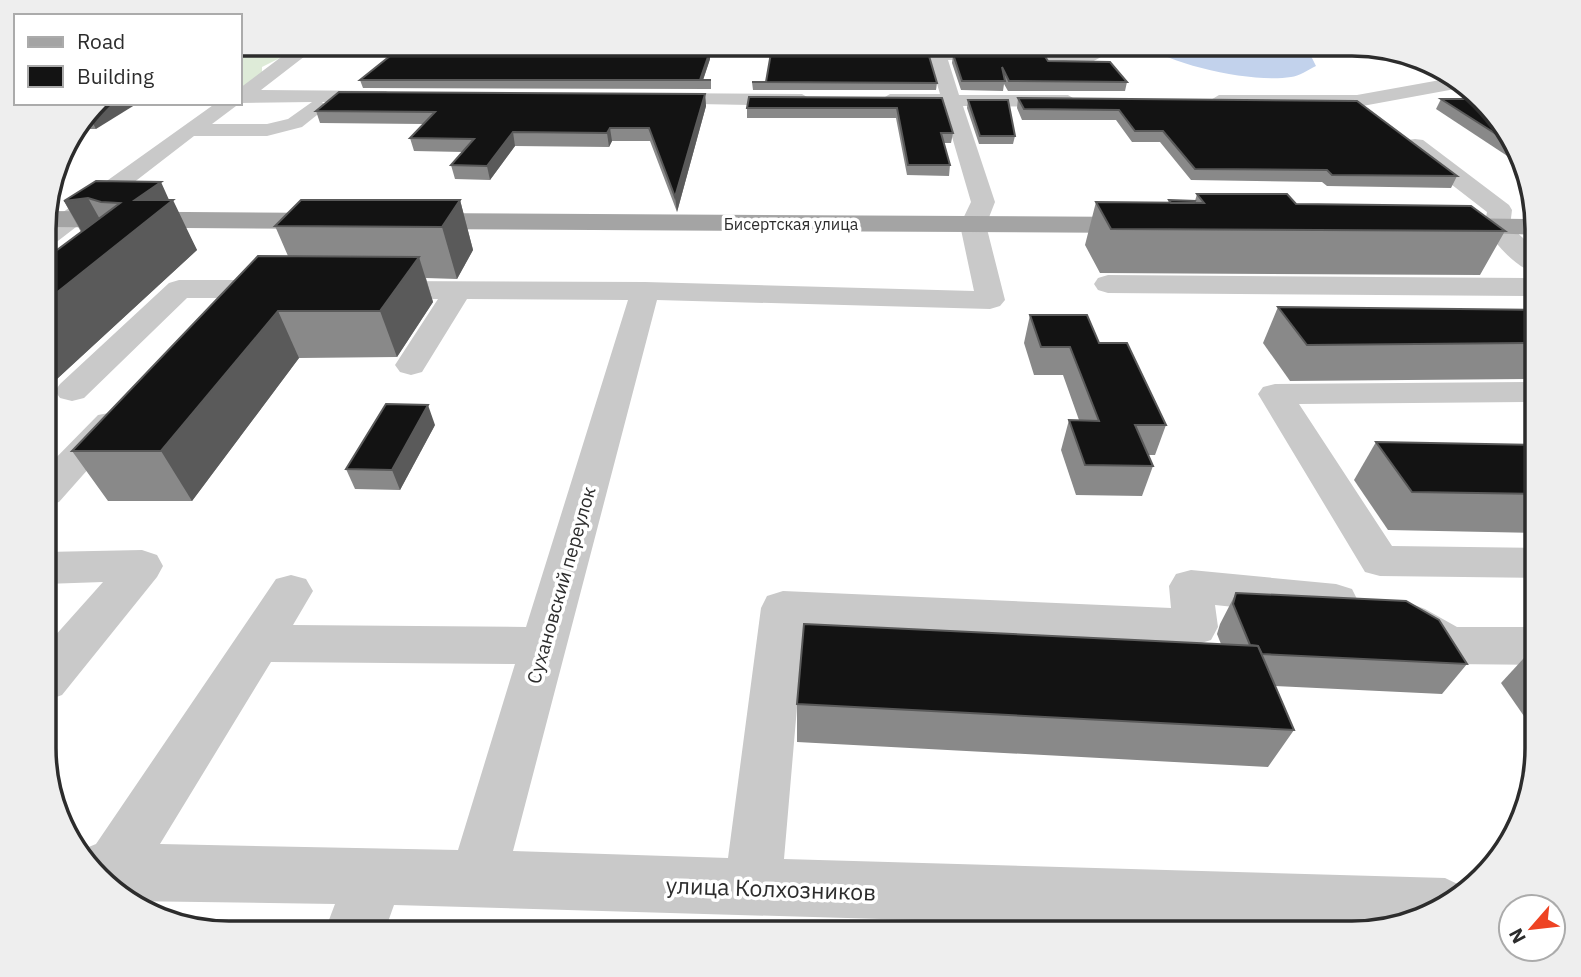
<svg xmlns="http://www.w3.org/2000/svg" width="1581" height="977" viewBox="0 0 1581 977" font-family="'IBM Plex Sans',sans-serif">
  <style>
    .green { fill: #deebd8 }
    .water { fill: #c2d2ec }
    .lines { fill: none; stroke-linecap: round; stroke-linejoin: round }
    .minor { fill: #c9c9c9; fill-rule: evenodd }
    .major { fill: #a4a4a4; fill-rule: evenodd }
    .wall { fill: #898989 }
    .shaded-wall { fill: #5a5a5a }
    .building { fill: #131313; stroke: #5a5a5a; stroke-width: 2 }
    .labels { text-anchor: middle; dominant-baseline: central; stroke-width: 7; stroke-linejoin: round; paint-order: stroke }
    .far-street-label { font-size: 16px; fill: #2c2c2c; stroke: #fff }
    .street-label { font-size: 19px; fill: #2c2c2c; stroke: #fff }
    .near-street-label { font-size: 23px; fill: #2c2c2c; stroke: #fff }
    .rim { fill: none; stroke: #2c2c2c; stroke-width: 3.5 }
  </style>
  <rect width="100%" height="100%" fill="#fff"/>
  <path class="green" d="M240,44H364L317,52L296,50L262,67V73L240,89Z"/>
  <path class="water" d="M1142,44H1352L1366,48L1343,52L1307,47L1302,51L1310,54L1316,66C1308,70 1299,76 1291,77C1252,83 1174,66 1142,44Z"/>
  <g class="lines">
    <g class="minor">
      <path d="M314,44H346L344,48L305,56L261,90L386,91L396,97L393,101L322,102L327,107L302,127L267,136H194L54,244L45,246V225L216,103H240L212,124H267L288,119L312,102L240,103V88L293,48Z"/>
      <path d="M373,44H568L1092,52L1101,57L1092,62L948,60L959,95H1068L1078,101L1068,107L963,106L995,202L986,225L1005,300L1000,306L990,309L657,300L513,851L728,858L761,608L767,596L783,591L1171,608L1169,586L1176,574L1191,570L1336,584L1352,589L1358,601L1352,613L1336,618L1215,605L1218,627L1211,640L1195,645L804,626L784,859L1445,878L1466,888L1444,909L1364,933L394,905L384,933H324L335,904L125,901L79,851L96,844L276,579L291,575L306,579L313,591L293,625L526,627L628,300L467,299L422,372L411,375L400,372L395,365L438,299H378L368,296L364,290L368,284L378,281L645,282L974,291L960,225L971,202L943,106H890L880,100L890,94H940L930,60L387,51L375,48ZM271,662L515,664L458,850L160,844Z"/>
      <path d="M1457,77L1466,87L1357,107H1219L1209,101L1219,95H1357Z"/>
      <path d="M652,93L802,94L812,100L802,106L645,103L642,99L645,95Z"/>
      <path d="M1415,139L1423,140L1509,205L1512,210L1510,226L1537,251V273C1515,268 1497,245 1484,227L1487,212L1407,150L1404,145L1407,140Z"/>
      <path d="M1108,275L1537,278V296L1108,293L1098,290L1094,284L1098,278Z"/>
      <path d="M179,280H279L289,283L293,289L289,295L279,298H187L84,398L72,401L60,398L55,391L60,384L169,283Z"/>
      <path d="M1537,382V402L1299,404L1392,546L1537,548V578L1380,576L1365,572L1258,394L1263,387L1275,384Z"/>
      <path d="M114,412L126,415L132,423L126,431L121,432L59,502L45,506V469L98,415Z"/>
      <path d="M142,550L157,555L163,566L157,577L62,695L45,701V647L103,582L45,584V552Z"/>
      <path d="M1409,603L1425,609L1457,627H1537V665L1450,664L1434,658L1393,633L1386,621L1393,609Z"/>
    </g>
    <g class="major">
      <path d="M45,211L334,213L343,216L347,221L343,226L334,229L45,227Z"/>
      <path d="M415,213L1142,217L1151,220L1155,225L1151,230L1142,233L415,229L406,226L402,221L406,216Z"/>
      <path d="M1447,218L1537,219V235L1438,231L1434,226L1438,221Z"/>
    </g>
  </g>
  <g class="wall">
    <path d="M710,51V59L703,80H711V89L363,88L360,80L430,56Z"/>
    <path d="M953,54L1048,61L1127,82L1125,91H1008L1004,84L1003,91L961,90L952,63Z"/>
    <path d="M752,82L937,83L936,90H753Z"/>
    <path d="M705,94L706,106L677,212L650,141H612L609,147L515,146L490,180L455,179L451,165L463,152L414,151L410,138L423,124L320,123L316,111Z"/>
    <path d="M942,98L953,133L951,143H944L950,165L949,176L907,175L896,118H747V108Z"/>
    <path d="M1018,98L1357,101L1457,176L1451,188L1327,186L1322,182L1191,180L1160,142H1132L1116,120H1022L1017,108Z"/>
    <path d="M1441,99L1512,136L1521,165L1436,109Z"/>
    <path d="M968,100L1015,136L1013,144H979L967,108Z"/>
    <path d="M96,103V129H77Z"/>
    <path d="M96,181L170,200L197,250L45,390V259L81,232L64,201Z"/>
    <path d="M1197,194L1296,204L1505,231L1480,275L1100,273L1085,245L1096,202L1168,203L1169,200L1195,201Z"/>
    <path d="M460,200L473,250L457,279L426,278L433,302L397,357L299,358L192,501H108L72,451L288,256L275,226Z"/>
    <path d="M1278,307L1537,310V379L1290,381L1263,343Z"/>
    <path d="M1030,315L1099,343L1166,425L1155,455H1148L1153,466L1142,496L1076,495L1061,450L1069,420H1079L1063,375H1034L1024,343Z"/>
    <path d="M435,425L400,490L355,489L346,469Z"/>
    <path d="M1376,442L1537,445V533L1388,530L1354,480Z"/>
    <path d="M1236,593L1467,664L1442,694L1275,686L1294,730L1268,767L797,742V704L1221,644L1217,634L1220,624Z"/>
    <path d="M1536,645H1537V735L1501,683Z"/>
  </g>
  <g class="shaded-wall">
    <path d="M710,51V59L703,80H700Z"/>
    <path d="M705,94L706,106L677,212L675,197Z"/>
    <path d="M96,103H138L96,129L88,114Z"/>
    <path d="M610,128L612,141L609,147L607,133Z"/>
    <path d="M513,132L515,146L490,180L487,166Z"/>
    <path d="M161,182L170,202L173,200L197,250L45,390V302L93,251L64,201L88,198L115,246L135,200Z"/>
    <path d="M460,200L473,250L457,279L442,227Z"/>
    <path d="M419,257L433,302L397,357L380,311Z"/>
    <path d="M278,311L299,358L192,501L161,451Z"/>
    <path d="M428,405L435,425L400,490L392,470Z"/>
  </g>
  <g class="building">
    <path d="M441,47L710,51L700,80H711H360L390,56H430Z"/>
    <path d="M771,53L929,56L937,83L752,82H766Z"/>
    <path d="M953,54L1044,55L1048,61L1110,62L1127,82L1009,81L1002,67L1005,81H962Z"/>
    <path d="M339,92L705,94L675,197L649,128H610L607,133L513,132L487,166L451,165L474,139L410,138L435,112L316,111Z"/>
    <path d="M749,97L942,98L953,133H941L950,165H908L897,108H747Z"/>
    <path d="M1018,98L1357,101L1457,176L1332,175L1327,170L1195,169L1163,131H1135L1119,110L1024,109Z"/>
    <path d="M1441,99H1478L1512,136L1515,146Z"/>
    <path d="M968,100H1008L1015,136H980Z"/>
    <path d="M96,181L161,182L135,200H173L45,302V259L120,203L101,202L88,198L64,201Z"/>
    <path d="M1197,194H1287L1296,204L1471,206L1505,231L1111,229L1096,202L1204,203Z"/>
    <path d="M301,200H460L442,227L275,226Z"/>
    <path d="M1169,200L1195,201L1194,203H1171Z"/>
    <path d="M258,256L419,257L380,311H278L161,451H72Z"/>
    <path d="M1278,307L1537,310V343L1307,345Z"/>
    <path d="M1030,315H1087L1099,343H1127L1166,425H1135L1153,466L1085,465L1069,420L1099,421L1070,347H1041Z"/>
    <path d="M386,404L428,405L392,470L346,469Z"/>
    <path d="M1376,442L1537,445V494L1412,492Z"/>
    <path d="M1236,593L1406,601L1439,620L1467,664L1262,654L1258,646L1250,645L1233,604Z"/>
    <path d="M804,624L1258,646L1294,730L797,704Z"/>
  </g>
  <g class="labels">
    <g class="far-street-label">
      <text x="791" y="224">Бисертская улица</text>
    </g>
    <g class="street-label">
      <text transform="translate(561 585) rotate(-74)">Сухановский переулок</text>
    </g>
    <g class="near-street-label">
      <text transform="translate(771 888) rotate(2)">улица Колхозников</text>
    </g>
  </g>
  <path d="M0 0H1581V977H0ZM229 56H1352A173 173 0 0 1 1525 229V748A173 173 0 0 1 1352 921H229A173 173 0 0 1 56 748V229A173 173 0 0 1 229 56Z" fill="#eee" fill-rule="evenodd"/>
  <path class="rim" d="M229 56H1352A173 173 0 0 1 1525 229V748A173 173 0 0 1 1352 921H229A173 173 0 0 1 56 748V229A173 173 0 0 1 229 56Z"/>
  <rect x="14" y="14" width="228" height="91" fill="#ffffff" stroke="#ababab" stroke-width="2"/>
  <rect x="28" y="37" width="35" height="10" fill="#a4a4a4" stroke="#ababab" stroke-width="2"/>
  <text x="77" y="49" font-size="21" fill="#2c2c2c">Road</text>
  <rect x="28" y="66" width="35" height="21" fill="#131313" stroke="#ababab" stroke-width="2"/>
  <text x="77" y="84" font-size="21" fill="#2c2c2c">Building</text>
  <g transform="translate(1532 928) rotate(242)"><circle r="33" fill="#ffffff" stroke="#ababab" stroke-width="2"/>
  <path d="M0-5L12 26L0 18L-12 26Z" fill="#ee4323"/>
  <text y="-10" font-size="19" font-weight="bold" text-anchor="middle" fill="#2c2c2c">N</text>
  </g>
</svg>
